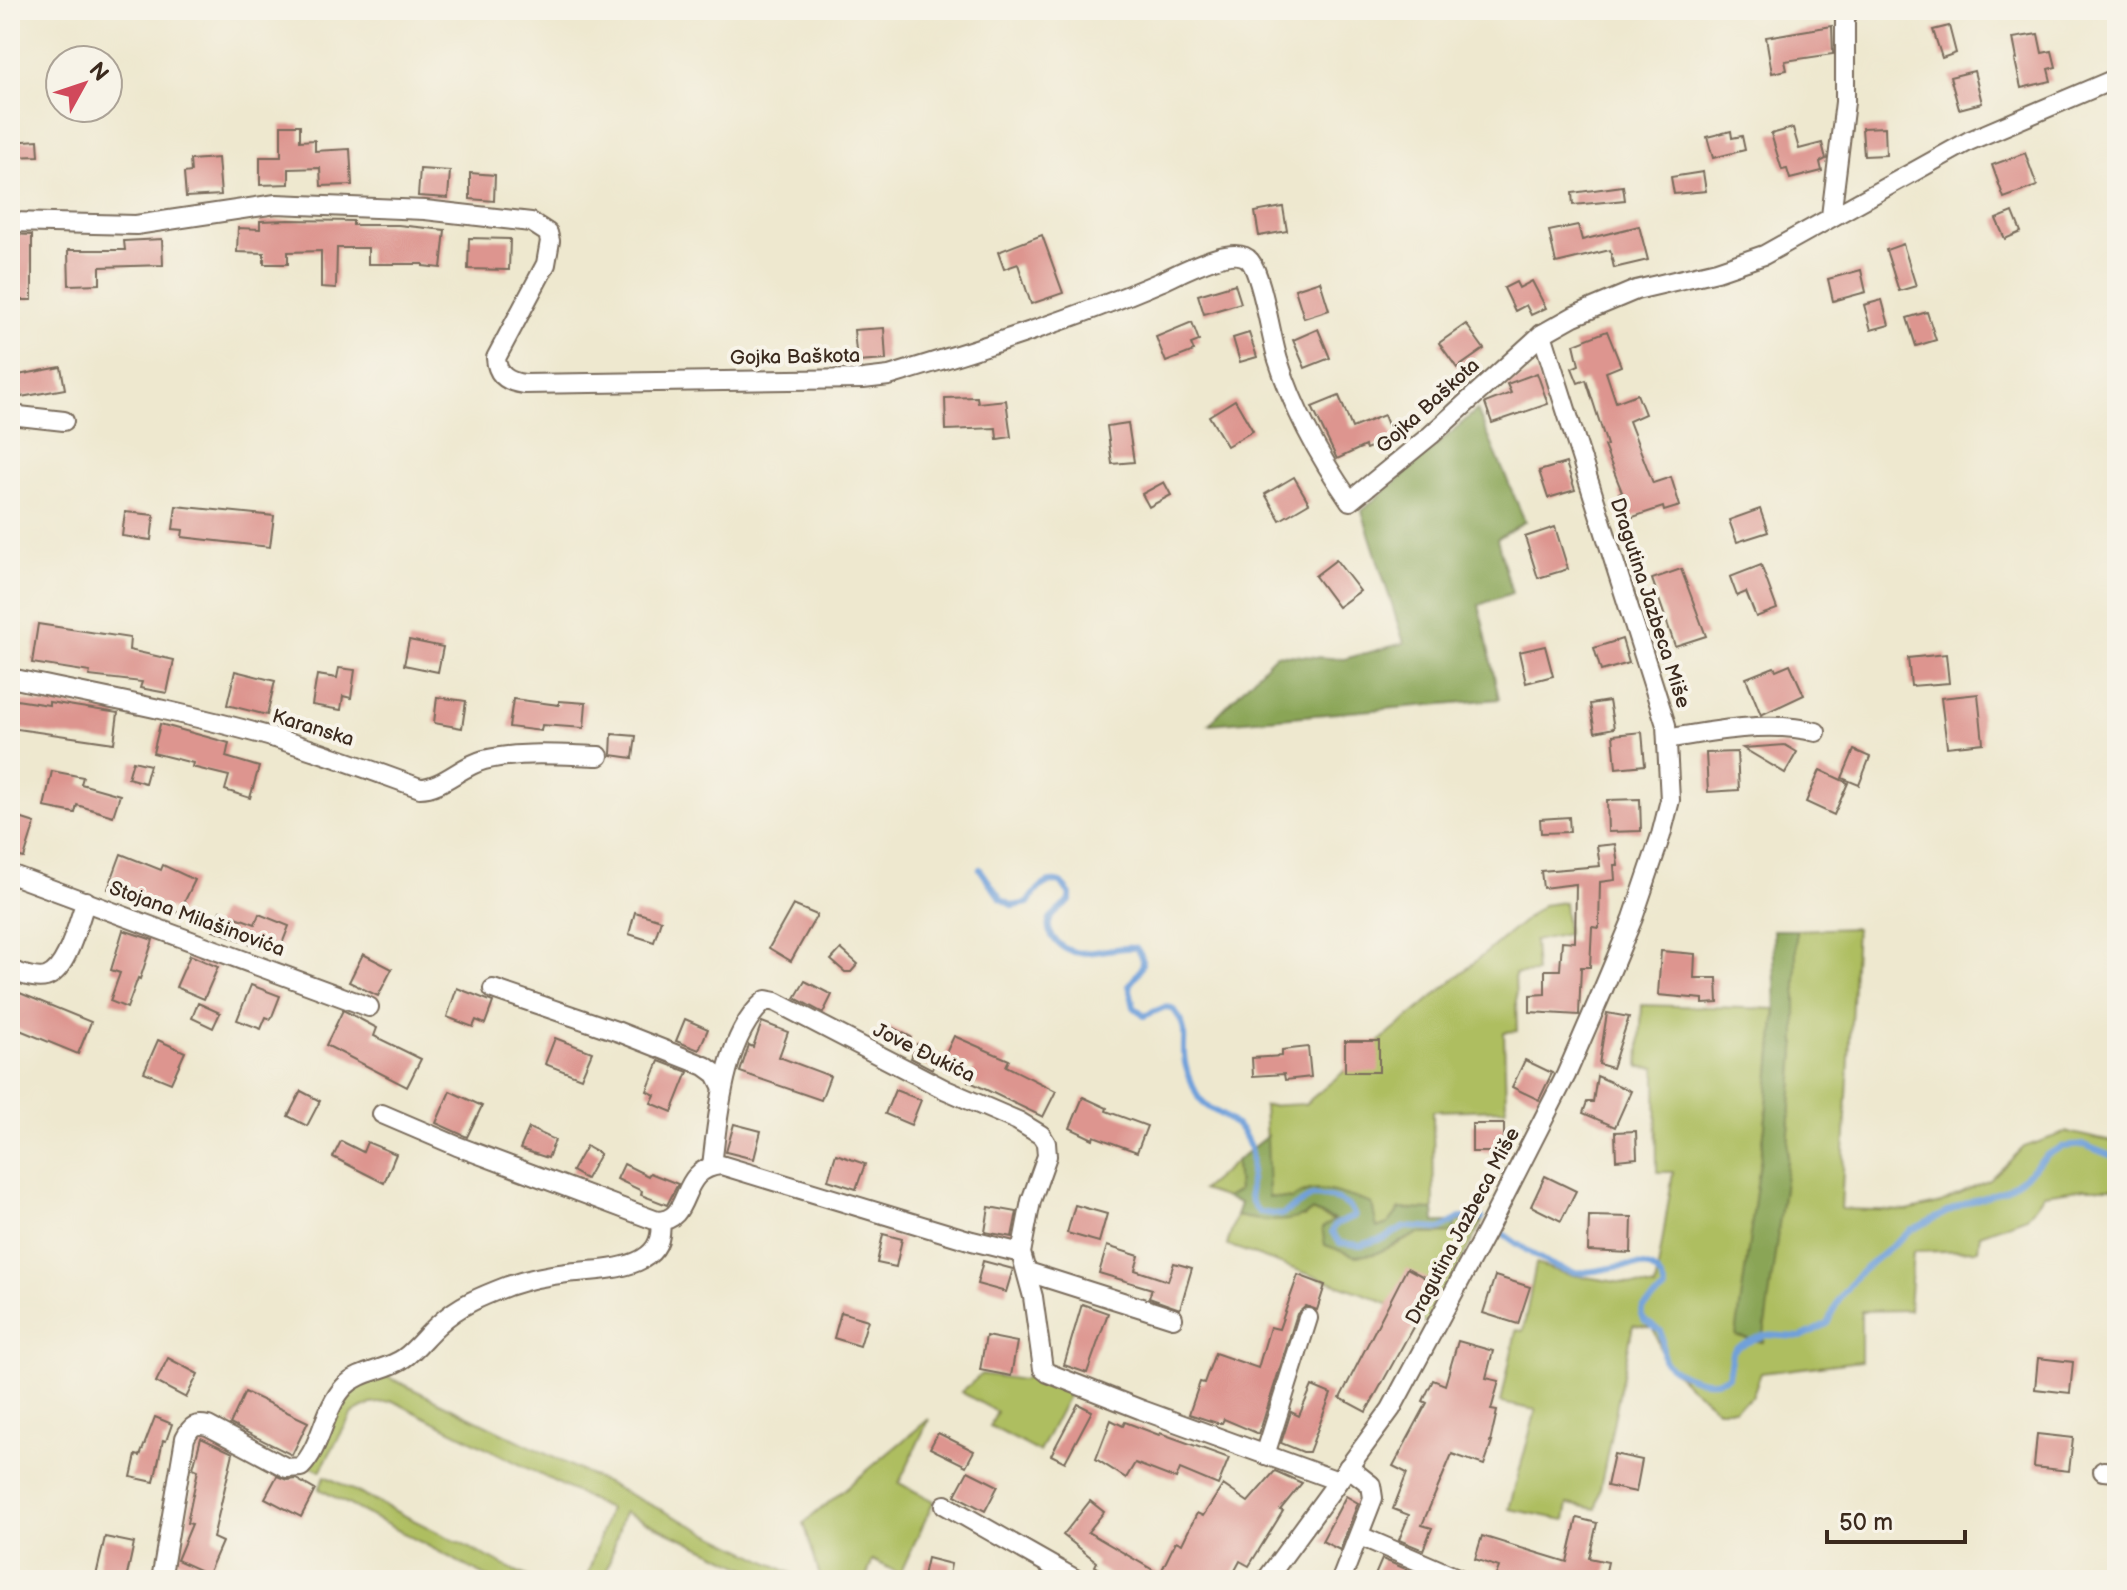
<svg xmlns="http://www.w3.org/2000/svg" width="2127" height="1590" viewBox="0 0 2127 1590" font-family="'Balsamiq Sans',sans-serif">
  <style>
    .green { fill: #aebe61; stroke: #747440; stroke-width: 2 }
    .forest { fill: #8aa557; stroke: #62683a; stroke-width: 2 }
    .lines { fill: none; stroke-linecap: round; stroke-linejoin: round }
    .stream { stroke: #70a0da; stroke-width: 6 }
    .building { fill: #dd958f }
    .minor-casing { stroke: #7a6c5c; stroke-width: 22 }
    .minor { stroke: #fff; stroke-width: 18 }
    .labels { text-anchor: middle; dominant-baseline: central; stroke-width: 8; stroke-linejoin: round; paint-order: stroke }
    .street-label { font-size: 20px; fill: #3b2a1e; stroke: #f7f3e8 }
  </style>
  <rect width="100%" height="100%" fill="#f7f3e8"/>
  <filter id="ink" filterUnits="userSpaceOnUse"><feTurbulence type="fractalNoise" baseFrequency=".0125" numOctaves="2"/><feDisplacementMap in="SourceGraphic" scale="16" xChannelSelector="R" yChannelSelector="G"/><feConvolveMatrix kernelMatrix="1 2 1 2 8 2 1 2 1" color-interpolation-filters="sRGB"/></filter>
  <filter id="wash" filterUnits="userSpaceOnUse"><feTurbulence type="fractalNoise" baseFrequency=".006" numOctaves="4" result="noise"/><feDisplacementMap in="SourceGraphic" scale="32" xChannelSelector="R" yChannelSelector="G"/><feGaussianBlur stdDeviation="1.8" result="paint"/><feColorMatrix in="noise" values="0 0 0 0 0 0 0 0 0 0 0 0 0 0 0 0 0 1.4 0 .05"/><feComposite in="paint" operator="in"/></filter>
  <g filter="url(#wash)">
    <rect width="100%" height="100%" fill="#eee8cf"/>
    <g class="green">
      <path d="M1564,902L1567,934L1534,941L1536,973L1515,974L1517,1031L1504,1032L1506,1109L1433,1111L1434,1210L1400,1209L1388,1224L1376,1228L1372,1204C1346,1196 1315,1181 1291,1199L1269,1197L1264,1106L1305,1104L1543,905Z"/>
      <path d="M1856,928L1841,1209L1907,1211L1941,1203L1990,1180L2024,1147L2067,1132L2117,1143V1188H2085L2044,1194L2027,1217L1980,1234L1978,1250L1913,1252L1909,1310L1861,1311V1361L1761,1373L1752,1397L1734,1409H1717L1687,1384L1664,1361L1654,1328L1633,1325L1596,1509L1568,1504L1565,1520L1509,1509L1536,1410L1501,1403L1516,1330L1523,1331L1536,1264L1566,1274L1655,1288L1673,1172H1657L1656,1068L1639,1067L1642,1005L1776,1009L1765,1127L1737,1336L1762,1342L1786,1173L1796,1037V930Z"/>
      <path d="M1236,1161L1238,1191L1226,1198L1202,1190Z"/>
      <path d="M1311,1211L1394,1246L1417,1234L1453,1233L1456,1222H1482L1427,1324L1373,1297L1227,1245L1236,1216L1304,1217Z"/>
      <path d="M1036,1370L1071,1390L1039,1452L990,1426L997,1412L961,1392L982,1374L1022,1380Z"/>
      <path d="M380,1373L805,1580H773L624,1512L604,1580H586L609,1509L393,1401L371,1404L352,1414L320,1471L308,1465L342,1396Z"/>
      <path d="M929,1419L899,1483L934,1501L900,1574L873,1560L865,1580H821L804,1523Z"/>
      <path d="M325,1476L534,1580H493L319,1489Z"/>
    </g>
    <g class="forest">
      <path d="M1477,410L1525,521L1497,539L1512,593L1479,605L1499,699L1209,724L1276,654L1344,659L1404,643L1362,511Z"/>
      <path d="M1773,930H1796V1037L1786,1173L1763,1342L1736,1336L1765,1127L1776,1009Z"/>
      <path d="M1267,1136L1269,1197L1291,1199C1316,1181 1345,1195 1372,1204L1377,1228L1388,1224L1400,1209L1434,1210L1435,1222H1456L1453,1233L1417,1234L1375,1254L1355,1256L1325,1245L1322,1228L1335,1220L1311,1211C1292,1226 1259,1221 1236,1216L1240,1203L1226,1198L1238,1191L1236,1161Z"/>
    </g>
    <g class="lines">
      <g class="stream">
        <path d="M980,869L1001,899L1013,906L1028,903C1037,890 1044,878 1061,883L1070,894V901C1059,911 1041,919 1052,936C1073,968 1107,944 1136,948C1149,963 1139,972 1129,985L1134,1007L1144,1016L1165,1007L1172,1008C1193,1031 1179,1042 1186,1067C1187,1071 1195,1090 1197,1095C1206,1115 1244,1114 1251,1153C1255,1174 1241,1195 1259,1212L1281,1215L1312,1196C1328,1197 1349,1199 1355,1216L1335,1225L1332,1232L1340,1243L1361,1245L1385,1238L1405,1227L1441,1229L1460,1218H1482"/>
        <path d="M1502,1233C1523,1248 1548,1267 1573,1272C1600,1277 1657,1244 1665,1290L1643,1308L1641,1315L1645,1321L1661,1331L1664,1361C1678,1375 1710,1389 1728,1376L1732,1353L1737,1347L1764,1335L1801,1337L1827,1324L1840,1297L1858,1274L1910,1231L1961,1205L2005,1190L2024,1177L2048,1154L2062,1147L2084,1145L2117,1158"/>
      </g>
    </g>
    <g id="blocks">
      <g class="building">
        <path d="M1832,26L1833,54L1785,61L1787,70L1772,73L1766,37Z"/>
        <path d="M1949,26L1956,53L1942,58L1933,30Z"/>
        <path d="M2038,34L2042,53L2052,51L2056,67L2048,69L2051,81L2021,88L2015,60L2017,59L2013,38Z"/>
        <path d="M1974,71L1982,103L1959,109L1950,77Z"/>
        <path d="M281,125H300V141L315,140V151L350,149L352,185L321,186L320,168L289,169V184L260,185V157H281Z"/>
        <path d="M1885,127L1886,155L1864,156L1862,128Z"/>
        <path d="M1793,128L1799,149L1822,143L1826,159L1820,162L1822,171L1790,179L1787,169L1782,170L1771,134Z"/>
        <path d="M1731,131L1732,138L1742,136L1745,150L1713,158L1707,137Z"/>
        <path d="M38,140L39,156L10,157V142Z"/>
        <path d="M2025,153L2037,186L2004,198L1992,165Z"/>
        <path d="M218,158L221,195L186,197L184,173L191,172L190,160Z"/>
        <path d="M420,169L450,171L448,198L418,196Z"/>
        <path d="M1703,172L1706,191L1674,194L1671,177Z"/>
        <path d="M470,173L495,175L494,201L470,199Z"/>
        <path d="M1623,186L1625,200L1573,205L1572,193Z"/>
        <path d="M1283,207L1287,231L1259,236L1255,212Z"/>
        <path d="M2013,212L2021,232L2005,239L1996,219Z"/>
        <path d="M288,220L353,221V225H398L445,230L441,268L423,266V264H368V248H337L336,288L321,287V251L288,252V264H264V253L237,252L238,228L260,229V221Z"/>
        <path d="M1578,225L1582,240L1639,226L1648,260L1614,268L1610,250L1556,263L1549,231Z"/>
        <path d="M10,234L32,235V300H10Z"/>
        <path d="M1042,235L1063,293L1031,304L1018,264L1004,269L998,252Z"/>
        <path d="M469,238L510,239L509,270L468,269Z"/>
        <path d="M162,239L163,265L100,267V284L69,285L68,250H125L124,241Z"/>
        <path d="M1903,244L1916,286L1899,291L1886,250Z"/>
        <path d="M1861,270L1866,292L1833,301L1828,279Z"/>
        <path d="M1320,281L1329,310L1304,318L1295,289Z"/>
        <path d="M1532,281L1546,308L1531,315L1526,305L1515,311L1504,288L1516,282L1519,288Z"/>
        <path d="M1235,284L1241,303L1204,314L1198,295Z"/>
        <path d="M1882,300L1889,325L1871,330L1864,305Z"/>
        <path d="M1927,312L1936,340L1916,346L1907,318Z"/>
        <path d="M1192,322L1199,341L1191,344L1194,351L1166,362L1156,337Z"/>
        <path d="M1466,324L1484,349L1457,368L1439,343Z"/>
        <path d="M884,328L886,360L857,362L854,330Z"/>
        <path d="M1318,329L1330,358L1305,368L1293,340Z"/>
        <path d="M1607,331L1621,366L1606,372L1616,402L1637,394L1645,414L1629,421L1653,483L1671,477L1680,506L1664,511L1663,507L1627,519L1619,493L1622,492L1604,446L1607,445L1586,380L1578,383L1572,368L1579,365L1574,344Z"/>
        <path d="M1249,333L1257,357L1240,362L1233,338Z"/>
        <path d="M61,367L65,389L21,397L18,375Z"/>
        <path d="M1537,373L1548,404L1492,423L1485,403L1511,393L1507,384Z"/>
        <path d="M1339,396L1352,428L1384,415L1393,438L1366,449L1365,446L1337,459L1312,407Z"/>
        <path d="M977,397L978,403L1006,400L1011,437L997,439L996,428L946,430L945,398Z"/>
        <path d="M1235,400L1253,431L1227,446L1209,416Z"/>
        <path d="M1128,423L1134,462L1112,464L1107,426Z"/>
        <path d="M1566,463L1575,490L1548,498L1539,471Z"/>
        <path d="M1294,477L1309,503L1280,520L1265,494Z"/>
        <path d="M1164,482L1171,495L1149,507L1142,494Z"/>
        <path d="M176,506L274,516L270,547L182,537L183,530L173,529Z"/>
        <path d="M1760,509L1768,532L1737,542L1729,520Z"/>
        <path d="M125,512L154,515L151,540L122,536Z"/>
        <path d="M1555,527L1568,569L1538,578L1525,537Z"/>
        <path d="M1336,560L1360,591L1338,607L1315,576Z"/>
        <path d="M1761,565L1777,609L1756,617L1746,592L1737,596L1730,577Z"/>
        <path d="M1681,569L1706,636L1675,646L1652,579Z"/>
        <path d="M38,624L130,638L129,650L174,660L167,693L140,688L142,682L89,676L90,672L32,663Z"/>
        <path d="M1622,639L1629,663L1601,671L1594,648Z"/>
        <path d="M409,640L443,647L438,672L404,665Z"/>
        <path d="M1545,646L1553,676L1526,683L1519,652Z"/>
        <path d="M1946,654L1949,683L1911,686L1908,658Z"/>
        <path d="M1790,664L1804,695L1761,715L1746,678L1774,667L1776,670Z"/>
        <path d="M339,668L355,670L351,698L343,696L341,710L312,705L317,675L337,678Z"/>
        <path d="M235,671L275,681L267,715L227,705Z"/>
        <path d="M1978,694L1983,743L1947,747L1941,698Z"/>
        <path d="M437,697L466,701L462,728L434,723Z"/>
        <path d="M10,699L49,705V702L118,713L114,743L10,728Z"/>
        <path d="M513,699L559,705V701L586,703L584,728L542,725L541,731L509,727Z"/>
        <path d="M1609,701L1614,728L1595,732L1590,704Z"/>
        <path d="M160,724L229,743L226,757L259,767L250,798L225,790L229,776L192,767L193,763L153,753Z"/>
        <path d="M1642,732L1645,765L1616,768L1613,735Z"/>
        <path d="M612,734L636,736L633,758L611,755Z"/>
        <path d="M1785,745L1797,752L1785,773L1743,748Z"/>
        <path d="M1854,750L1870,757L1859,785L1842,778Z"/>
        <path d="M1737,752L1739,790L1708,792L1706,753Z"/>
        <path d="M133,761L150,765L145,783L128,778Z"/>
        <path d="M1820,770L1848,783L1834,815L1806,802Z"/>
        <path d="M52,771L83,777L81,784L120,795L113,816L77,805L75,813L44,807Z"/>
        <path d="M1640,799L1641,831L1608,832L1607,800Z"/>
        <path d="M10,815L35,823L24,858L10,854Z"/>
        <path d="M1569,817L1570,832L1541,833L1540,819Z"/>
        <path d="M1615,844L1618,865H1614L1615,880L1600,882L1599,928L1592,927L1590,967H1581L1579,1015L1530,1012V995L1545,994V970H1560L1562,941L1575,942L1576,884L1543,888L1541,871L1600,866L1597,846Z"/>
        <path d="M121,854L161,870L163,865L195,880L179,913L141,895L139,901L108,889Z"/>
        <path d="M793,905L817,915L791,961L769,948Z"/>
        <path d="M220,911L255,924L259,914L289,926L278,954L213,930Z"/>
        <path d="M635,912L661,920L654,942L629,934Z"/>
        <path d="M123,930L153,940L140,979L138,978L127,1008L110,1001L120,973L111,970Z"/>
        <path d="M841,949L858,964L851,972H845L831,960Z"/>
        <path d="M1661,951L1695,954L1694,978H1717L1718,1003L1703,1004V999L1658,995Z"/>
        <path d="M363,954L392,969L378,996L349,982Z"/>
        <path d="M190,955L218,967L204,999L176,987Z"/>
        <path d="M805,981L832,995L823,1013L795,998Z"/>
        <path d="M251,985L280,996L271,1019L266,1017L261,1029L237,1020Z"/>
        <path d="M457,988L493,1002L485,1024L476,1020L473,1027L447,1017Z"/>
        <path d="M10,989L91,1022L78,1054L10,1026Z"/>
        <path d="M198,1003L220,1013L213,1028L192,1018Z"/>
        <path d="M343,1010L377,1028L374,1036L421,1059L407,1087L326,1045Z"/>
        <path d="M1607,1013L1629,1017L1612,1068L1599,1064Z"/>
        <path d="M685,1019L708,1029L699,1050L676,1041Z"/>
        <path d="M762,1022L788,1032L779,1057L830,1076L821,1100L740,1072L749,1045L753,1047Z"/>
        <path d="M887,1025L911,1037L906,1050L881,1038Z"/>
        <path d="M954,1036L1009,1060L1006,1066L1056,1091L1043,1117L968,1081L974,1069L945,1055Z"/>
        <path d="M555,1038L592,1052L581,1078L545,1064Z"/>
        <path d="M158,1040L185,1052L171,1083L144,1072Z"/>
        <rect x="1345" y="1041" width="34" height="31"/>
        <path d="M917,1044L939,1054L932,1069L911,1058Z"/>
        <path d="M1308,1047L1311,1077L1285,1080L1284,1074L1253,1076L1252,1058L1282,1056V1050Z"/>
        <path d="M1525,1060L1552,1073L1539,1100L1512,1087Z"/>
        <path d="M659,1061L688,1072L672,1112L651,1103L655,1095L647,1091Z"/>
        <path d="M1597,1076L1631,1091L1615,1127L1583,1113L1587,1102H1593Z"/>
        <path d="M895,1090L921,1100L911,1125L885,1114Z"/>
        <path d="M301,1091L320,1101L307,1126L288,1116Z"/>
        <path d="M450,1091L482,1106L467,1137L436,1123Z"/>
        <path d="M1083,1097L1107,1108L1106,1111L1147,1126L1137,1152L1094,1136L1093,1139L1070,1128Z"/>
        <path d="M734,1124L761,1131L754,1159L726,1152Z"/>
        <rect x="1472" y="1124" width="32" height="28"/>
        <path d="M529,1128L555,1140L548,1158L520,1149Z"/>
        <path d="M1636,1131L1637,1158L1616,1160L1615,1132Z"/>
        <path d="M341,1141L363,1152L367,1142L396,1154L384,1183L333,1157Z"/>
        <path d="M586,1146L600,1154L586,1179L572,1171Z"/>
        <path d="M836,1154L865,1164L856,1189L828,1180Z"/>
        <path d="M624,1164L648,1176L650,1173L678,1184L667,1205L641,1195L642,1191L617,1179Z"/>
        <path d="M1545,1176L1576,1191L1561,1221L1531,1206Z"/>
        <path d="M1075,1205L1107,1214L1099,1242L1067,1233Z"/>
        <path d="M989,1207L1017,1212L1012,1237L985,1232Z"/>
        <path d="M1589,1216L1632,1217L1631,1253L1588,1251Z"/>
        <path d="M883,1234L902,1239L896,1267L877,1263Z"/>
        <path d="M1107,1246L1139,1256L1135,1270L1168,1281L1174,1263L1192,1268L1180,1309L1149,1298L1152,1289L1099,1273Z"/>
        <path d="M983,1261L1013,1269L1006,1292L977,1284Z"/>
        <path d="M1407,1268L1437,1284L1366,1412L1340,1398Z"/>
        <path d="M1298,1275L1325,1285L1317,1310L1306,1306L1297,1314L1259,1434L1224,1419L1222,1423H1217L1189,1414L1200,1382L1204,1383L1215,1353L1258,1368L1270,1327L1279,1329Z"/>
        <path d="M1495,1276L1530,1287L1518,1324L1483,1313Z"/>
        <path d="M1082,1304L1108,1313L1087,1373L1064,1365Z"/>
        <path d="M841,1312L868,1320L860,1346L834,1338Z"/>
        <path d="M986,1336L1017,1342L1011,1376L980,1370Z"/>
        <path d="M1458,1341L1493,1351L1486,1378L1499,1381L1491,1410L1497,1411L1490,1442H1492L1484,1465L1452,1454L1422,1525L1432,1528L1423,1550L1399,1540L1409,1515L1393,1509L1407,1473L1393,1466L1427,1403L1423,1401L1433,1380L1445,1385Z"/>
        <path d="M168,1358L198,1374L186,1398L156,1382Z"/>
        <path d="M2038,1358L2073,1362L2070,1393L2035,1389Z"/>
        <path d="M1312,1386L1331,1394L1309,1452H1303L1281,1443L1291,1412L1299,1416Z"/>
        <path d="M245,1392L308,1422L292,1455L230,1424Z"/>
        <path d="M1078,1404L1092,1411L1065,1462L1051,1455Z"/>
        <path d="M155,1417L172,1424L166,1441L163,1440L154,1482L131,1477L136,1455L140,1456Z"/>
        <path d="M1111,1420L1123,1426L1125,1422L1159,1435L1160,1433L1229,1458L1218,1485L1180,1469L1176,1479L1135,1463L1126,1478L1096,1459Z"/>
        <path d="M938,1433L974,1451L966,1466L930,1448Z"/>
        <path d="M2037,1434L2073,1438L2069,1471L2034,1467Z"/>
        <path d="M201,1438L233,1453L213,1538L222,1542L208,1574L177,1560L192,1524L187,1523L198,1470L193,1468Z"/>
        <path d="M1614,1454L1642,1460L1636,1492L1607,1486Z"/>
        <path d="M968,1471L998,1486L985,1511L955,1495Z"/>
        <path d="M1275,1471L1302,1483L1280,1510L1283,1511L1249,1566L1240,1561L1230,1580H1118L1095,1566L1097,1562L1063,1535L1090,1501L1104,1512L1088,1532L1160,1574L1176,1541L1182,1544L1197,1513L1203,1516L1223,1485L1248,1502Z"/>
        <path d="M277,1476L287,1480L296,1479L315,1490L301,1517L265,1498Z"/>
        <path d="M1346,1496L1358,1503L1340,1550L1322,1541Z"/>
        <path d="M1577,1518L1597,1523L1589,1558L1608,1562L1604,1580H1512L1496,1575L1499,1567L1475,1559L1482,1536L1567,1562Z"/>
        <path d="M105,1537L134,1543L126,1580H95Z"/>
        <path d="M927,1558L951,1564L948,1580H922Z"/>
        <path d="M1382,1559L1432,1580H1373Z"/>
      </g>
    </g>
  </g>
  <g filter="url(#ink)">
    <use href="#blocks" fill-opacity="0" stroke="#7a6c5c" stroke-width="2"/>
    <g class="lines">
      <g class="minor-casing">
        <g id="minor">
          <path d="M1831,216L1845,102V14"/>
          <path d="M10,222L136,225L276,204L425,210L531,222L548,233L550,241L546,264L496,358C497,375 508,382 524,384L863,379L889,376C981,348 1072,320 1160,282C1179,274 1235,242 1250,261C1262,275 1271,338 1278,360C1294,411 1320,458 1350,501L1431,435L1542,334L1574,316L1636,290L1717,271L1764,255L1969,141L2117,78"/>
          <path d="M10,415L64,421"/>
          <path d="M10,678C96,696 183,712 268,736C320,751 370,770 420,788C442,788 461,766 484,760C520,751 562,755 599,756"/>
          <path d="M1667,739C1711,731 1773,720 1816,732"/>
          <path d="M10,874L369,1007"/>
          <path d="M10,970C21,974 35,980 46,977C68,970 78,921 86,901"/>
          <path d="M493,989L619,1032L705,1066L716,1074L722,1086"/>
          <path d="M382,1114L457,1146L657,1221C694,1221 676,1169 721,1165L972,1241L1021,1253"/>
          <path d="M712,1166C718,1115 724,1035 766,1000L776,1002L946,1090L1018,1121L1041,1135L1046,1143L1047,1156L1031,1201L1021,1253L1033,1297L1043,1369L1048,1373L1142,1410L1338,1481"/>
          <path d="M1028,1272L1173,1318"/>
          <path d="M1265,1455L1308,1318"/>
          <path d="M2103,1471L2117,1472"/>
          <path d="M945,1505L1077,1580"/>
          <path d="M1360,1536L1462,1580"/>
          <path d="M161,1580L185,1438C191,1426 195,1423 208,1426L287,1468L301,1467C322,1446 323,1410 344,1387C360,1370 386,1371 404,1358C417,1349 427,1334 439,1324C459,1305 482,1296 508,1286C526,1280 548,1275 567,1273C601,1269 667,1272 660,1221"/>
          <path d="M1266,1580L1391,1409L1486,1232L1566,1075L1602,992L1633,918L1661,835L1670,800L1666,725L1542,334"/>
          <path d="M1341,1580L1373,1498L1371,1485L1348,1467"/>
        </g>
      </g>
      <use href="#minor" class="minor"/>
    </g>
  </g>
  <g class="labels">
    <g class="street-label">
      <text transform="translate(795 357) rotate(-1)">Gojka Baškota</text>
      <text transform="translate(1428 406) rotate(-42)">Gojka Baškota</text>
      <text transform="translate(1650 603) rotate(72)">Dragutina Jazbeca Miše</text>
      <text transform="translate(313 728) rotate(17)">Karanska</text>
      <text transform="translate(197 919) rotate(20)">Stojana Milašinovića</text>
      <text transform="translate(924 1053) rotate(26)">Jove Đukića</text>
      <text transform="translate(1463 1226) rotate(-62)">Dragutina Jazbeca Miše</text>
    </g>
  </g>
  <rect width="2127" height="1590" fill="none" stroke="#f7f3e8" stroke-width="40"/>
  <g transform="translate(84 84) rotate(50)"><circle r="38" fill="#f7f3e8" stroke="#aca397" stroke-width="2"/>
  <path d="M0-6L14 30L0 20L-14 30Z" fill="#d1495b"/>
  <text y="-12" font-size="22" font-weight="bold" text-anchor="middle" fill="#3b2a1e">N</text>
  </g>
  <path d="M1827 1530v12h138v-12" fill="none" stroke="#3b2a1e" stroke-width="4"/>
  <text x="1839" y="1530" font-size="24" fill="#3b2a1e" stroke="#f7f3e8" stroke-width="6" paint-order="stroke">50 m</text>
</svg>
